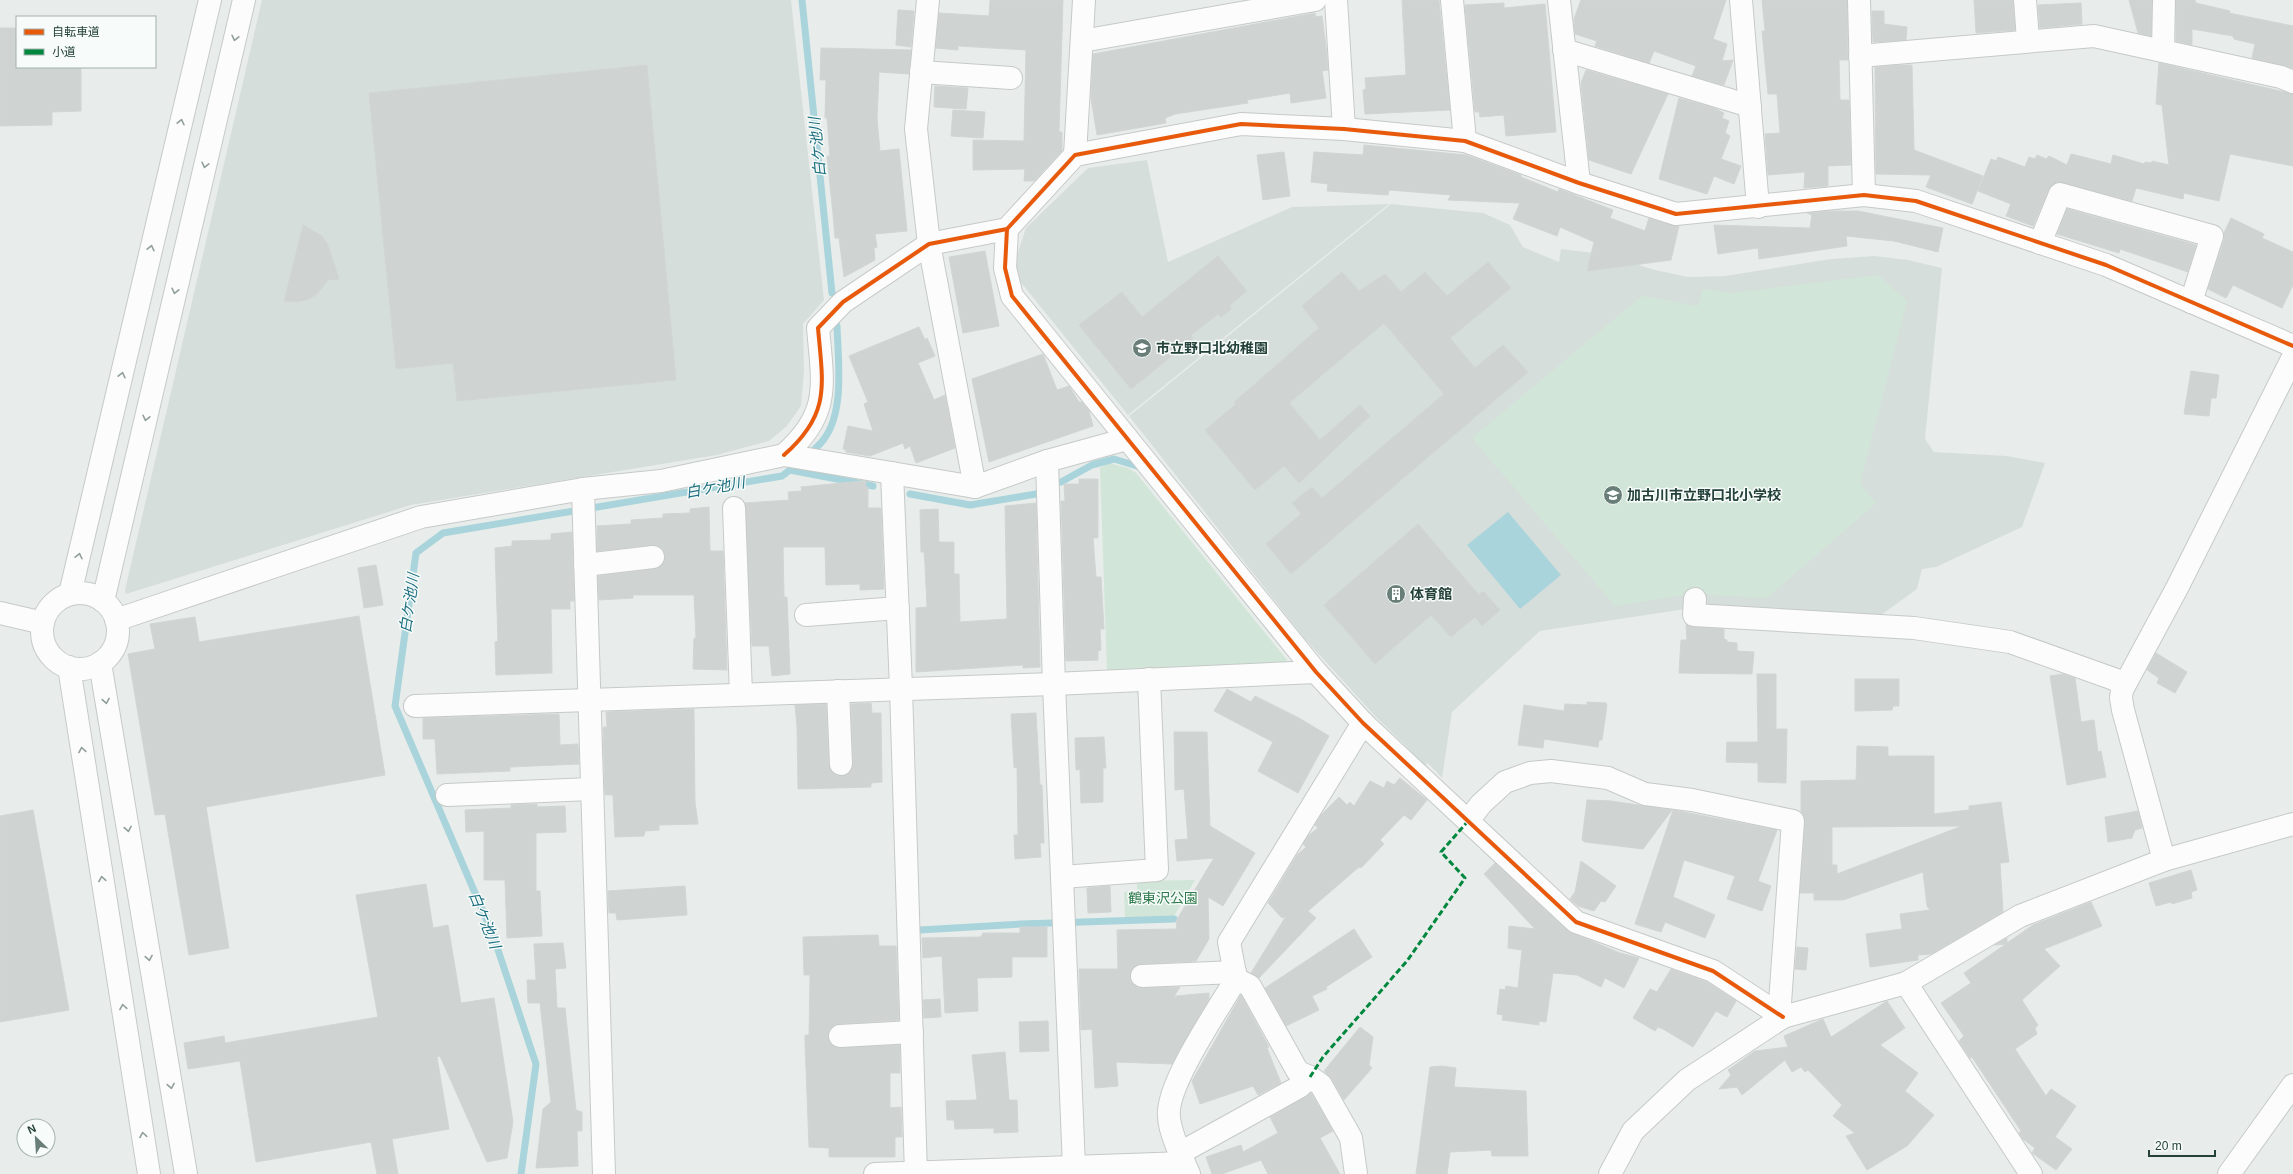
<svg xmlns="http://www.w3.org/2000/svg" width="2293" height="1174" viewBox="0 0 2293 1174" font-family="Arial,'Noto Sans JP',sans-serif">
  <style>
    .built { fill: #d6dedb }
    .green { fill: #d1e6d8 }
    .water { fill: #a9d4db }
    .lines { fill: none; stroke-linecap: round; stroke-linejoin: round }
    .stream { stroke: #a9d4db; stroke-width: 7 }
    .building { fill: #cfd4d2; stroke: #d1d6d4; fill-rule: evenodd }
    .minor-casing { stroke: #c5cac8; stroke-width: 24 }
    .minor { stroke: #fcfcfc; stroke-width: 22 }
    .quiet { stroke: #00873e; stroke-width: 3; stroke-dasharray: 6 3; stroke-linecap: butt }
    .cycleway-casing { stroke: #f7fbf9; stroke-width: 6 }
    .cycleway { stroke: #e8590c; stroke-width: 4 }
    .oneway { stroke: #909f9b }
    .labels { text-anchor: middle; dominant-baseline: central; stroke-width: 3; stroke-linejoin: round; paint-order: stroke }
    .poi-label { font-size: 14px; font-weight: bold; fill: #24423a; stroke: #f7fbf9; text-anchor: start }
    .park-label { font-size: 14px; fill: #2d7a4b; stroke: #f7fbf9 }
    .water-label { font-size: 15px; font-style: italic; fill: #1c6f80; stroke: #f7fbf9 }
  </style>
  <rect width="100%" height="100%" fill="#e8edeb"/>
  <g class="built">
    <path d="M262,0H791L824,300L803,324L804,371L801,406L787,426L769,441L717,455L411,505L126,594L125,590Z"/>
    <path d="M1147,160L1168,262L1292,207L1389,204L1128,415L1019,280L1014,264L1026,228L1088,168Z"/>
    <path d="M1391,204L1483,213L1510,225L1523,247L1559,262L1561,249L1602,254L1655,270L1688,277L1725,276L1831,259L1874,256L1908,260L1942,268L1925,439L1934,452L2007,456L2045,463L2022,527L1936,567L1922,569L1917,589L1877,618L1686,609L1540,631L1452,712L1442,778L1428,763L1423,767L1411,751L1374,715L1305,639L1129,416Z"/>
  </g>
  <g class="green">
    <path d="M1878,275L1907,301L1860,484L1876,503L1767,598L1691,594L1615,606L1472,438L1642,296L1698,306L1703,289L1732,293Z"/>
    <path d="M1109,463L1128,468L1136,473L1287,660L1285,665L1107,672L1100,468Z"/>
    <path d="M1195,880L1174,916L1125,918L1124,892L1137,891V881Z"/>
  </g>
  <path class="water" d="M1508,512L1561,575L1520,609L1467,545Z"/>
  <g class="lines">
    <g class="stream">
      <path d="M802,0L832,293"/>
      <path d="M809,455C814,449 820,445 824,439C845,411 838,359 837,326"/>
      <path d="M790,470L873,486"/>
      <path d="M1061,482L1092,465L1114,459L1140,467"/>
      <path d="M910,494L970,505L1042,493"/>
      <path d="M920,930L1021,924L1174,919"/>
      <path d="M521,1174L536,1064L493,935L395,706L416,553L443,533L782,476L799,463"/>
    </g>
  </g>
  <g class="building">
    <path d="M990,0H1063L1059,132H1062V151L1034,181H1024L1025,169L973,170V140L1024,141L1026,50L958,46V50L936,48L939,13L989,16Z"/>
    <path d="M1402,0H1439L1450,110L1365,114L1363,90L1366,89L1365,78L1406,75Z"/>
    <path d="M1581,0H1726L1713,39L1727,44L1722,61L1733,60L1724,85L1692,76L1696,66L1654,51L1649,63L1595,46L1597,41L1575,34L1574,19Z"/>
    <path d="M1762,0H1847L1848,60H1839L1840,100H1849L1851,165L1828,166V186L1804,188L1805,172L1768,175L1765,134L1780,133L1777,94H1768L1762,31H1765Z"/>
    <path d="M1974,0H2013L2015,30L1976,33Z"/>
    <path d="M2129,0H2152L2151,36L2138,33Z"/>
    <path d="M2176,0H2195L2196,3L2230,11L2229,13L2293,26V68L2252,58L2255,44L2234,39L2233,36L2192,29V45L2176,41Z"/>
    <path d="M1504,3V8L1545,4L1556,132L1506,136L1504,115L1480,117L1479,112H1475L1465,5Z"/>
    <path d="M2081,3L2082,24L2040,28L2038,5Z"/>
    <path d="M898,10L914,11L911,47L896,45Z"/>
    <path d="M1872,11H1884V24L1907,27L1906,40L1873,42Z"/>
    <path d="M1315,13L1316,17L1322,16L1326,47L1328,70L1322,71L1326,98L1291,103L1290,93L1247,100L1248,103L1175,114L1165,118L1166,123L1097,135L1091,99L1093,54Z"/>
    <path d="M0,28H17V67H81V111L52,112V125L0,126Z"/>
    <path d="M821,48L911,50L909,74L879,72L877,119L880,151L899,149L907,231L875,234L877,247L874,248L875,260L844,277L839,238H835L833,214L827,156H830L827,118H825L826,80H820Z"/>
    <path d="M2159,63L2293,94V166L2230,154L2219,201L2184,193L2183,199L2136,188L2132,201L2057,182L2049,189L2033,226L2006,216L2011,204L1978,191L1991,159L1996,161L1998,157L2025,167L2029,157L2035,159L2037,155L2046,159L2049,156L2067,165L2071,154L2111,164L2113,155L2144,164L2145,162L2152,163V161L2169,165L2162,105L2156,104Z"/>
    <path d="M647,65L676,380L457,401L453,363L396,369L369,93Z"/>
    <path d="M1903,65H1912L1914,150L1983,176L1972,204L1926,187L1931,175L1876,174L1875,67Z"/>
    <path d="M1586,70L1668,94L1631,174L1589,160L1581,83Z"/>
    <path d="M935,86L968,88L966,109L934,107Z"/>
    <path d="M1679,98L1714,108L1724,113L1722,118L1729,121L1725,133L1730,136L1721,159L1741,166L1734,184L1714,176L1707,194L1659,179Z"/>
    <path d="M953,110L985,112L983,138L951,136Z"/>
    <path d="M1364,145L1466,155L1521,175V177L1558,192L1559,189L1613,210L1610,218L1645,231L1649,218L1679,226L1671,260L1587,271L1594,242L1560,227L1557,236L1513,219L1520,203L1448,200L1451,195L1389,190L1388,195L1327,191L1328,184L1311,182L1314,152L1363,155Z"/>
    <path d="M1284,152L1290,196L1263,200L1257,155Z"/>
    <path d="M2067,209L2196,245L2188,272L2120,249L2119,253L2057,234Z"/>
    <path d="M1832,211H1858L1943,228L1938,252L1894,241L1846,236L1847,246L1786,255L1759,259L1758,248L1718,254L1714,225L1810,228L1812,215L1807,213Z"/>
    <path d="M2231,218L2264,234L2262,238L2293,252V285L2282,308L2233,285L2226,298L2208,289L2224,240V233Z"/>
    <path d="M303,225L322,236L328,245L339,279L328,280L316,295L306,300L295,302L284,301Z"/>
    <path d="M985,251L999,326L963,333L949,257Z"/>
    <path d="M1218,256L1247,291L1230,305L1231,309L1221,317L1218,314L1191,335L1193,339L1131,389L1079,325L1122,292L1142,317Z"/>
    <path d="M1488,262L1511,288L1450,338L1475,368L1503,345L1528,372L1291,574L1266,544L1301,514L1292,503L1312,487L1322,498L1444,394L1384,323L1289,403L1320,440L1360,405L1370,416L1299,483L1284,466L1255,490L1205,430L1236,404L1234,402L1319,328L1302,306L1342,272L1359,291L1385,274L1401,292L1425,272L1447,296Z"/>
    <path d="M919,327L925,340L927,338L935,356L918,363L934,400L945,395L955,448L916,463L910,446L905,449L903,443L870,456L846,452V450L843,449L848,426L873,431L864,404L868,402L849,356Z"/>
    <path d="M1043,354L1057,390L1069,386L1079,402H1082L1089,411L1093,426L989,462L972,379Z"/>
    <path d="M2191,371L2219,375L2216,398H2211L2209,416L2184,414Z"/>
    <path d="M1079,479H1098V538H1093L1096,577H1101L1104,629H1100L1101,650L1098,651V660L1066,661L1061,501H1065L1064,484H1079Z"/>
    <path d="M862,481H866L865,487H868V508H881L884,589L860,590V584L826,585L825,547H783L784,597H787L790,674L772,676L769,646H752L745,503L789,500L788,492L802,491L801,487Z"/>
    <path d="M1036,503L1040,667L1023,668V665L916,672V608L927,607L925,564L924,552H921L920,510L938,509L939,542H954V574H959L960,622L1007,619L1005,506Z"/>
    <path d="M709,507L710,551H723L727,670L693,669L694,638H696L694,595H633V598L599,600L598,576L655,569L664,562L665,556L663,549L652,545L597,551V526L631,524V520L663,518V514L690,513V509Z"/>
    <path d="M1418,524L1479,595L1483,591L1500,610L1482,626L1475,617L1451,637L1431,615L1375,664L1324,605Z"/>
    <path d="M572,532L574,601H570V609H551L552,673L496,675L495,642L498,641L495,548L512,546V541L551,540V534Z"/>
    <path d="M376,565L383,605L364,608L358,568Z"/>
    <path d="M359,616L385,775L206,807L229,948L189,955L165,814L155,815L128,654L155,649L150,624L195,617L199,642Z"/>
    <path d="M1686,625L1693,627L1724,629V639L1727,640V642L1737,643V651L1754,652L1752,674L1679,673L1681,640H1687Z"/>
    <path d="M2156,653L2187,672L2175,693L2157,683L2159,678L2147,670Z"/>
    <path d="M1757,674H1776V729H1787L1786,783L1758,782V763L1726,762L1727,742H1758Z"/>
    <path d="M2063,674L2075,678L2081,722L2094,720L2098,752L2101,751L2106,777L2067,785L2050,676Z"/>
    <path d="M1855,679H1899V706H1893L1892,710L1855,711Z"/>
    <path d="M1227,689L1251,702L1255,696L1299,718L1329,736L1298,793L1258,771L1273,742L1214,711Z"/>
    <path d="M1587,702L1606,703L1607,705L1602,740H1599L1598,747L1544,739L1543,748L1518,745L1524,705L1564,711L1565,704L1587,705Z"/>
    <path d="M871,703L872,713H881L882,782L871,783V787L798,789L797,726L795,705L826,704L829,765L835,775L841,776L848,774L853,764L851,704Z"/>
    <path d="M694,709L695,802L698,824L659,825V830L645,831L644,836L615,837L613,795H605L603,727H607L606,712Z"/>
    <path d="M1036,713L1040,785H1042L1044,843H1040L1041,857L1015,859L1014,835H1018L1017,767L1014,768L1011,714Z"/>
    <path d="M559,714L560,745L578,744L579,764L510,767V771L437,774L435,739H423V718Z"/>
    <path d="M1174,732H1207L1210,826L1255,853L1223,906L1208,897L1209,939L1196,961L1141,964L1135,966L1131,971V982L1137,987H1180L1173,998L1176,996L1209,993V999L1172,1064L1116,1062L1118,1086L1095,1088L1092,1029L1081,1030L1079,969H1118L1117,930L1177,929L1176,921L1214,858L1177,861L1175,840L1188,839L1184,789L1175,790Z"/>
    <path d="M1104,737L1106,768H1103V802L1081,803L1080,769L1076,770L1075,738Z"/>
    <path d="M1857,746L1888,747V756H1934V814L1969,810V806L2001,802L2009,862L2000,863L2003,912L1931,954L1918,955V960L1870,967L1866,934L1902,929L1900,914L1930,910L1927,906L1923,872L1843,900H1814V893H1800L1805,822L1801,811V781L1856,780ZM1962,826L1837,874V865H1832V827Z"/>
    <path d="M1400,778L1427,800L1411,820L1404,815L1380,840L1384,844L1361,868L1359,867L1308,911L1316,918L1259,978L1251,973L1286,916L1282,918L1268,903L1297,855L1306,847L1303,844L1308,836L1318,828L1315,825L1321,815L1339,797L1347,805L1350,802L1354,806L1370,781L1384,788L1387,781L1394,785Z"/>
    <path d="M1587,800L1611,801L1672,810L1643,849L1585,842L1582,840Z"/>
    <path d="M537,804V807L565,806L566,832L536,833V891H540L542,936L507,938L505,880H484V831L466,832L465,810L511,808V805Z"/>
    <path d="M33,810L69,1010L0,1022V816Z"/>
    <path d="M1673,810L1777,830L1758,881L1771,886L1762,911L1727,899L1735,876L1684,860L1673,897L1715,915L1705,938L1665,922L1661,932L1635,924Z"/>
    <path d="M2138,811L2142,828L2135,830L2132,838L2108,842L2105,817Z"/>
    <path d="M1581,861L1616,886L1605,902L1601,901L1594,911L1578,906L1570,899L1575,892Z"/>
    <path d="M1495,863L1568,931L1620,953L1639,958L1624,988L1605,978L1601,987L1577,975L1553,973L1546,1022L1539,1021V1025L1502,1020L1503,1015L1497,1014L1500,989L1505,990L1506,986L1518,988L1522,950L1508,948L1509,926L1535,929L1484,874Z"/>
    <path d="M2191,870L2197,890L2191,892L2192,898L2172,904L2171,902L2156,906L2149,883Z"/>
    <path d="M426,884L433,928L448,925L461,1003L494,998L513,1122L507,1158L487,1162L440,1056L437,1057L449,1129L392,1139L398,1174H377L371,1142L256,1162L240,1061L188,1069L184,1043L224,1036L225,1043L378,1017L356,895Z"/>
    <path d="M685,886L687,915L617,920L616,913H609L608,891Z"/>
    <path d="M1110,886L1111,912L1088,913L1087,888Z"/>
    <path d="M2091,902L2102,926L2044,949L2060,966L2022,1000L2038,1025L2035,1028L2037,1034L2015,1049L2046,1096L2051,1089L2076,1106L2055,1137L2072,1149L2056,1170L2032,1153L2035,1148L2023,1139L2019,1133L2021,1131L1972,1057L1970,1058L1959,1041L1964,1036L1941,1003L1971,983L1964,973L2006,944L1995,945L2007,938V943L2033,925Z"/>
    <path d="M1020,927H1047V957H1012V977L977,978L978,1011L945,1013L942,956L923,958L922,938L981,937L983,933H1020Z"/>
    <path d="M1354,929L1372,957L1326,987L1327,989L1312,996L1319,1010L1286,1026L1265,988Z"/>
    <path d="M878,935L879,946H896L899,1020L839,1024L829,1030L828,1037L830,1043L840,1048L900,1045V1073H890V1108L901,1107L902,1137H895V1157H829V1148L809,1147L805,1042V1035H809L810,975H804L803,937Z"/>
    <path d="M563,943L566,968L555,969L557,1008H565L576,1110L582,1112V1131H577L578,1166L536,1168L543,1109L551,1102L540,1003H528L527,980H536L534,944Z"/>
    <path d="M1797,947L1808,948L1806,970L1795,969Z"/>
    <path d="M1671,969L1707,982L1736,1001L1727,1017L1716,1011L1693,1047L1663,1029L1658,1027L1655,1031L1633,1018L1650,989L1657,992Z"/>
    <path d="M1241,995L1269,1047L1267,1048L1281,1083L1258,1095L1253,1086L1200,1104L1192,1081Z"/>
    <path d="M940,999L941,1017L924,1018L923,1000Z"/>
    <path d="M1887,1001L1905,1028L1880,1045L1918,1073L1905,1091L1934,1115L1907,1146L1867,1170L1846,1136L1855,1133L1833,1116L1842,1105L1808,1070L1805,1072L1801,1067L1792,1072L1785,1060L1742,1095L1737,1087L1719,1089L1731,1075L1728,1070L1755,1051L1788,1047L1784,1036L1823,1019L1831,1037Z"/>
    <path d="M1048,1021L1049,1051L1020,1052L1019,1022Z"/>
    <path d="M1360,1027L1373,1037L1369,1065L1372,1068L1344,1100L1332,1079L1324,1071Z"/>
    <path d="M1005,1052L1009,1100H1017L1018,1132L994,1133V1128L955,1129L954,1120H947L946,1101L977,1100L972,1055Z"/>
    <path d="M1442,1066L1456,1068L1454,1087L1526,1091L1528,1156H1492L1491,1150L1450,1152L1447,1174H1416L1430,1067Z"/>
    <path d="M1311,1093L1333,1131L1320,1138L1340,1174H1268L1261,1160L1222,1174H1212L1206,1157L1241,1145L1243,1152L1278,1133L1270,1117Z"/>
  </g>
  <g class="lines">
    <g class="minor-casing">
      <g id="minor">
        <path d="M928,0L916,129L929,244L975,487"/>
        <path d="M1336,0L1344,129"/>
        <path d="M1452,0L1465,141"/>
        <path d="M1559,0L1579,183"/>
        <path d="M1741,0L1758,207"/>
        <path d="M1859,0L1864,195"/>
        <path d="M2025,0L2028,40"/>
        <path d="M1082,41L1315,0"/>
        <path d="M1564,50L1750,106"/>
        <path d="M2163,51L2164,0"/>
        <path d="M1860,56L2094,36L2281,77L2293,82"/>
        <path d="M921,72L1011,78"/>
        <path d="M1075,155L1084,0"/>
        <path d="M1007,229L1005,268L1012,296L1316,672L1363,723L1576,922L1713,971L1783,1017"/>
        <path d="M2040,243L2060,194L2212,236L2191,302"/>
        <path d="M784,455C831,414 823,385 818,328L843,302L929,244L1007,229L1075,155L1241,124L1344,129L1465,141L1579,183L1676,214L1864,195L1916,201L2106,265L2293,346"/>
        <path d="M1047,461L1054,684L1074,1167"/>
        <path d="M892,473L901,688L916,1174"/>
        <path d="M583,489L604,1174"/>
        <path d="M734,508L741,694"/>
        <path d="M585,565L653,557"/>
        <circle cx="80" cy="631" r="38"/>
        <path d="M70,594L210,0"/>
        <path d="M1695,599L1694,615L1914,628L2010,642L2125,683"/>
        <path d="M103,601L244,0"/>
        <path d="M0,613L43,623"/>
        <path d="M806,615L898,608"/>
        <path d="M116,620L421,517L583,489L661,481L784,455L975,487L1047,461L1127,439"/>
        <path d="M100,663L186,1174"/>
        <path d="M69,667L149,1174"/>
        <path d="M838,691L841,764"/>
        <path d="M415,706L1054,684L1316,672"/>
        <path d="M447,795L591,789"/>
        <path d="M1468,821L1481,804L1505,782L1530,773L1551,771L1608,778L1645,794L1692,800L1793,821L1780,1003L1783,1017"/>
        <path d="M2164,860L2123,710L2121,698L2122,690L2177,588L2293,357"/>
        <path d="M1062,877L1157,870L1149,679"/>
        <path d="M1142,976L1235,972"/>
        <path d="M1236,979L1250,986L1298,1072L1310,1077L1321,1085L1351,1138L1356,1174"/>
        <path d="M1906,983L2031,1174"/>
        <path d="M840,1036L912,1032"/>
        <path d="M1180,1153L1299,1087L1310,1077"/>
        <path d="M875,1174L1184,1163"/>
        <path d="M1189,1174C1182,1158 1170,1134 1169,1117C1165,1086 1219,1008 1236,979L1229,942L1363,723"/>
        <path d="M1610,1174L1633,1131L1687,1080L1783,1017L1906,983L2020,916L2164,860L2293,824"/>
        <path d="M2229,1174L2293,1085"/>
      </g>
    </g>
    <use href="#minor" class="minor"/>
    <path class="quiet" d="M1310,1077L1323,1057L1407,961L1465,878L1441,852L1468,821"/>
    <g class="cycleway-casing">
      <g id="cycleway">
        <path d="M1007,229L1005,268L1012,296L1316,672L1363,723L1576,922L1713,971L1783,1017"/>
        <path d="M784,455C831,414 823,385 818,328L843,302L929,244L1007,229L1075,155L1241,124L1344,129L1465,141L1579,183L1676,214L1864,195L1916,201L2106,265L2293,346"/>
      </g>
    </g>
    <use href="#cycleway" class="cycleway"/>
  </g>
  <defs><path id="oneway-chevron" d="M-2-3.5L2.5 0L-2 3.5" fill="none" stroke-width="1.6" stroke-linecap="round" stroke-linejoin="round"/></defs>
  <g class="oneway">
    <use href="#oneway-chevron" transform="translate(235 38) rotate(103)"/>
    <use href="#oneway-chevron" transform="translate(181 122) rotate(-77)"/>
    <use href="#oneway-chevron" transform="translate(205 165) rotate(103)"/>
    <use href="#oneway-chevron" transform="translate(151 248) rotate(-77)"/>
    <use href="#oneway-chevron" transform="translate(175 291) rotate(103)"/>
    <use href="#oneway-chevron" transform="translate(122 375) rotate(-77)"/>
    <use href="#oneway-chevron" transform="translate(146 418) rotate(103)"/>
    <use href="#oneway-chevron" transform="translate(79 556) rotate(-77)"/>
    <use href="#oneway-chevron" transform="translate(106 701) rotate(80)"/>
    <use href="#oneway-chevron" transform="translate(82 750) rotate(-99)"/>
    <use href="#oneway-chevron" transform="translate(128 829) rotate(80)"/>
    <use href="#oneway-chevron" transform="translate(102 879) rotate(-99)"/>
    <use href="#oneway-chevron" transform="translate(149 958) rotate(80)"/>
    <use href="#oneway-chevron" transform="translate(123 1007) rotate(-99)"/>
    <use href="#oneway-chevron" transform="translate(171 1086) rotate(80)"/>
    <use href="#oneway-chevron" transform="translate(143 1135) rotate(-99)"/>
  </g>
  <defs>
    <g id="school-disc" transform="scale(1)"><circle r="9.5" fill="#697e78" stroke="#f7fbf9"/><path d="M0-5L7-2L0 1L-7-2ZM-4 1L0 2.5L4 1V4Q0 6-4 4Z" fill="#fff"/></g>
    <g id="building-disc" transform="scale(1)"><circle r="9.5" fill="#697e78" stroke="#f7fbf9"/><path d="M-4-6H4V6H1V3H-1V6H-4ZM-2.5-4.3h1.7v1.8h-1.7ZM.8-4.3h1.7v1.8H.8ZM-2.5-1h1.7V.8h-1.7ZM.8-1h1.7V.8H.8Z" fill="#fff"/></g>
  </defs>
  <g fill-rule="evenodd">
    <use href="#school-disc" x="1142" y="348"/>
    <use href="#school-disc" x="1613" y="495"/>
    <use href="#building-disc" x="1396" y="594"/>
  </g>
  <g class="labels">
    <g class="poi-label">
      <text x="1156" y="348">市立野口北幼稚園</text>
      <text x="1627" y="495">加古川市立野口北小学校</text>
      <text x="1410" y="594">体育館</text>
    </g>
    <g class="park-label">
      <text x="1163" y="898">鶴東沢公園</text>
    </g>
    <g class="water-label">
      <text transform="translate(817 147) rotate(-96)">白ケ池川</text>
      <text transform="translate(715 487) rotate(-10)">白ケ池川</text>
      <text transform="translate(409 603) rotate(-82)">白ケ池川</text>
      <text transform="translate(485 920) rotate(68)">白ケ池川</text>
    </g>
  </g>
  <rect x="16" y="16" width="140" height="52" fill="#f7fbf9" stroke="#a3b1ad"/>
  <rect x="24" y="29" width="20" height="6" fill="#e8590c" stroke="#a3b1ad"/>
  <text x="52" y="36" font-size="12" fill="#24423a">自転車道</text>
  <rect x="24" y="49" width="20" height="6" fill="#00873e" stroke="#a3b1ad"/>
  <text x="52" y="56" font-size="12" fill="#24423a">小道</text>
  <g transform="translate(36 1138) rotate(335)"><circle r="19" fill="#f7fbf9" stroke="#a3b1ad"/>
  <path d="M0-3L7 15L0 10L-7 15Z" fill="#697e78"/>
  <text y="-6" font-size="11" font-weight="bold" text-anchor="middle" fill="#24423a">N</text>
  </g>
  <path d="M2149 1150v6h66v-6" fill="none" stroke="#24423a" stroke-width="2"/>
  <text x="2155" y="1150" font-size="12" fill="#24423a" stroke="#f7fbf9" stroke-width="3" paint-order="stroke">20 m</text>
</svg>
